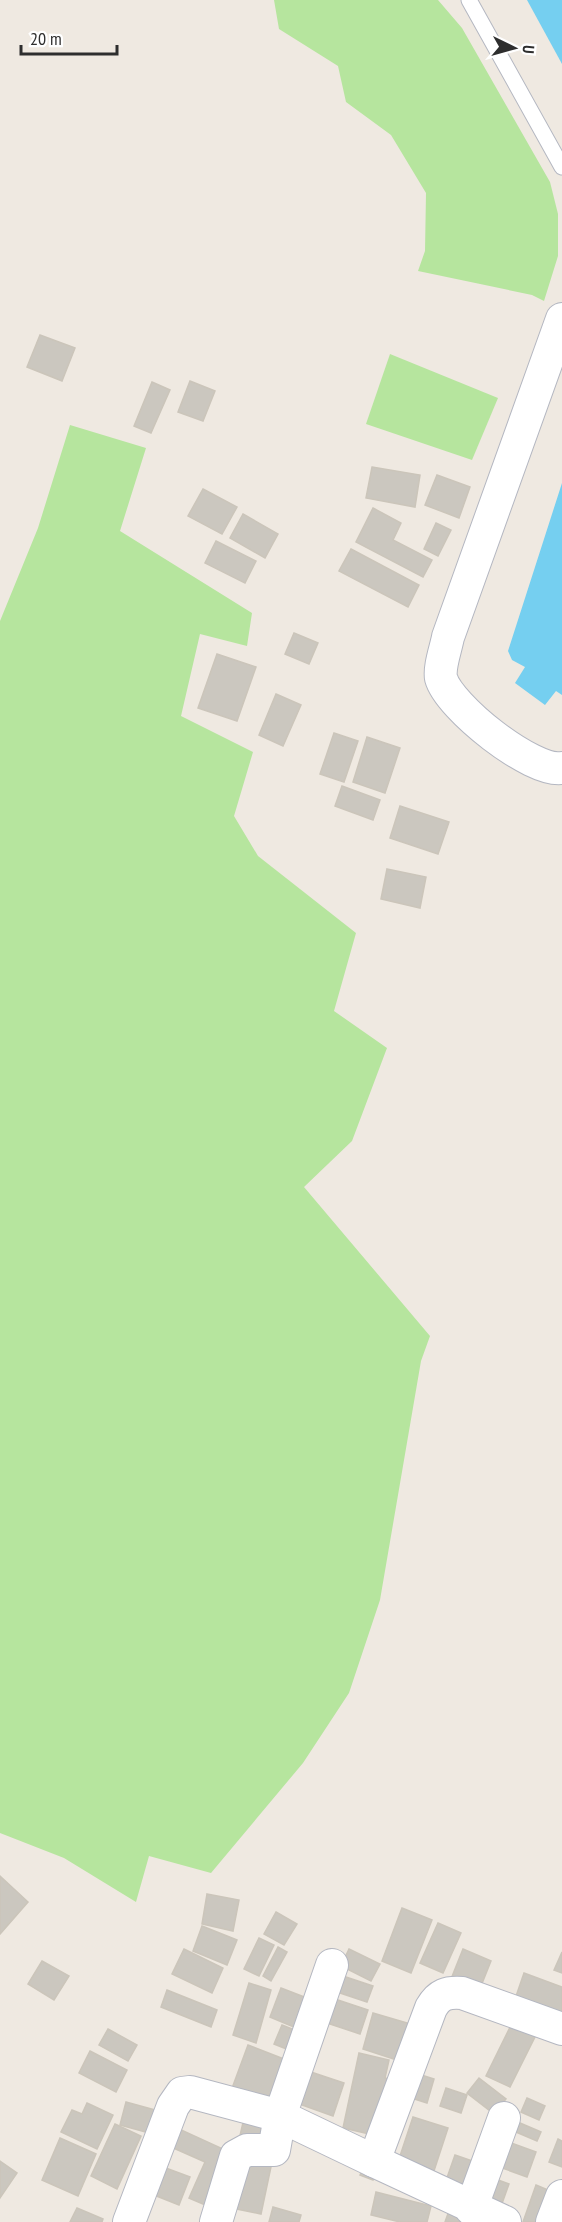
<svg xmlns="http://www.w3.org/2000/svg" width="562" height="2222" viewBox="0 0 562 2222" font-family="'PT Sans Narrow',sans-serif">
  <style>
    .green { fill: #b6e59e }
    .water { fill: #75cff0 }
    .building { fill: #cbc7bf; stroke: #cbc5ba; stroke-width: 1.5 }
    .lines { fill: none; stroke-linecap: round; stroke-linejoin: round }
    .lane-casing { stroke: #b4b7c1; stroke-width: 17 }
    .street-casing { stroke: #b4b7c1; stroke-width: 34 }
    .lane { stroke: #fff; stroke-width: 15 }
    .street { stroke: #fff; stroke-width: 32 }
  </style>
  <rect width="100%" height="100%" fill="#efe9e1"/>
  <g class="green">
    <path d="M274,0H438L462,28L550,182L558,214V256L544,301L532,295L418,271L425,251L426,193L391,135L346,102L338,66L279,29Z"/>
    <path d="M390,354L498,398L472,460L366,424Z"/>
    <path d="M70,425L146,448L120,531L252,613L247,646L200,634L181,716L253,752L234,816L258,856L356,933L334,1011L387,1048L352,1141L304,1187L430,1336L421,1361L380,1600L349,1693L303,1763L211,1873L149,1856L136,1902L64,1858L0,1833V621L38,528Z"/>
  </g>
  <g class="water">
    <path d="M527,0H562V64Z"/>
    <path d="M562,483V695L556,691L545,705L515,683L525,667L512,660L508,651Z"/>
  </g>
  <g class="building">
    <path d="M40,335L75,348L62,381L27,367Z"/>
    <path d="M190,381L215,391L203,421L178,412Z"/>
    <path d="M152,382L170,390L151,433L134,426Z"/>
    <path d="M372,467L420,475L415,507L366,498Z"/>
    <path d="M437,475L470,487L459,518L425,505Z"/>
    <path d="M203,489L237,507L222,534L188,516Z"/>
    <path d="M373,508L401,523L393,540L432,560L423,577L356,542Z"/>
    <path d="M243,514L278,534L265,558L230,538Z"/>
    <path d="M436,523L451,530L438,556L424,549Z"/>
    <path d="M216,541L256,561L245,583L205,563Z"/>
    <path d="M351,549L419,585L408,607L339,571Z"/>
    <path d="M294,633L318,643L309,664L285,654Z"/>
    <path d="M217,654L256,667L237,721L198,708Z"/>
    <path d="M276,694L301,705L283,746L259,735Z"/>
    <path d="M334,733L358,741L344,782L320,774Z"/>
    <path d="M367,737L400,748L385,793L353,782Z"/>
    <path d="M342,786L380,800L373,820L335,806Z"/>
    <path d="M400,806L449,822L438,854L390,838Z"/>
    <path d="M387,869L426,877L420,908L381,899Z"/>
    <path d="M0,1876L28,1902L0,1934Z"/>
    <path d="M207,1894L239,1900L233,1931L202,1924Z"/>
    <path d="M402,1908L432,1920L411,1973L382,1961Z"/>
    <path d="M276,1912L297,1924L284,1945L264,1934Z"/>
    <path d="M438,1923L461,1933L443,1973L420,1963Z"/>
    <path d="M202,1926L237,1940L227,1965L193,1951Z"/>
    <path d="M259,1938L274,1945L259,1976L244,1969Z"/>
    <path d="M278,1947L287,1952L271,1981L263,1976Z"/>
    <path d="M184,1949L223,1968L212,1993L172,1974Z"/>
    <path d="M349,1949L380,1964L371,1981L341,1966Z"/>
    <path d="M463,1949L491,1961L479,1991L451,1979Z"/>
    <path d="M562,1952V1973L554,1970Z"/>
    <path d="M42,1961L69,1976L54,2000L28,1984Z"/>
    <path d="M524,1973L562,1987V2023L513,2005Z"/>
    <path d="M337,1974L373,1986L367,2002L331,1990Z"/>
    <path d="M249,1983L271,1990L256,2043L233,2035Z"/>
    <path d="M281,1988L312,2000L301,2030L270,2017Z"/>
    <path d="M167,1990L217,2010L211,2027L161,2007Z"/>
    <path d="M323,1995L368,2010L360,2034L315,2019Z"/>
    <path d="M373,2013L414,2025L403,2062L363,2049Z"/>
    <path d="M516,2015L540,2027L510,2087L486,2076Z"/>
    <path d="M282,2025L302,2033L294,2052L274,2044Z"/>
    <path d="M108,2029L137,2045L128,2061L99,2045Z"/>
    <path d="M248,2045L289,2061L272,2106L231,2091Z"/>
    <path d="M90,2051L127,2070L116,2092L79,2073Z"/>
    <path d="M359,2053L389,2060L385,2078L392,2080L374,2135L343,2128Z"/>
    <path d="M302,2069L344,2083L333,2116L291,2101Z"/>
    <path d="M412,2072L434,2079L427,2103L405,2096Z"/>
    <path d="M479,2078L506,2099L494,2114L467,2093Z"/>
    <path d="M446,2088L467,2095L461,2113L440,2106Z"/>
    <path d="M527,2098L545,2106L539,2120L521,2112Z"/>
    <path d="M126,2102L159,2111L153,2134L120,2125Z"/>
    <path d="M87,2103L113,2115L97,2149L61,2132L72,2110L82,2114Z"/>
    <path d="M245,2114L276,2121L270,2147L239,2140Z"/>
    <path d="M413,2117L448,2128L430,2183L395,2171Z"/>
    <path d="M513,2120L541,2132L537,2141L509,2129Z"/>
    <path d="M115,2124L141,2136L117,2189L91,2176Z"/>
    <path d="M168,2124L234,2154L210,2207L189,2198L205,2162L160,2142Z"/>
    <path d="M60,2138L96,2154L78,2196L42,2180Z"/>
    <path d="M558,2139L562,2141V2167L549,2162Z"/>
    <path d="M503,2140L536,2152L527,2177L494,2165Z"/>
    <path d="M455,2155L481,2164L468,2201L442,2192Z"/>
    <path d="M241,2156L272,2162L261,2214L231,2208Z"/>
    <path d="M0,2161L17,2173L0,2198Z"/>
    <path d="M155,2164L190,2177L179,2205L144,2191Z"/>
    <path d="M364,2165L377,2170L373,2180L360,2175Z"/>
    <path d="M490,2177L509,2184L500,2209L481,2202Z"/>
    <path d="M536,2185L555,2193L544,2222H523Z"/>
    <path d="M376,2192L431,2206L427,2222H400L371,2215Z"/>
    <path d="M273,2207L301,2215L299,2222H269Z"/>
    <path d="M77,2208L103,2219L102,2222H70Z"/>
    <path d="M450,2208L476,2222H445Z"/>
  </g>
  <g class="lines">
    <g class="lane-casing">
      <path id="lane" d="M469,0L562,167"/>
    </g>
    <g class="street-casing">
      <g id="street">
        <path d="M562,319L448,637C446,648 439,667 441,678C449,707 532,773 562,768"/>
        <path d="M374,2161L505,2222"/>
        <path d="M471,2209L504,2118"/>
        <path d="M129,2222L173,2106L182,2093L190,2092L280,2116L374,2161L431,2008C439,1994 447,1992 462,1993L562,2029"/>
        <path d="M216,2222L236,2156L247,2150H274L280,2116L332,1965"/>
        <path d="M552,2222L562,2196"/>
      </g>
    </g>
    <use href="#lane" class="lane"/>
    <use href="#street" class="street"/>
  </g>
  <g transform="translate(514 48) rotate(95)" stroke="#ffffff" stroke-width="4.5" paint-order="stroke">
  <path d="M0-4.5L10 22L0 15L-10 22Z" fill="#2e2e2e"/>
  <text y="-9" font-size="16" font-weight="bold" text-anchor="middle" fill="#2e2e2e">U</text>
  </g>
  <path d="M21 45v9h96v-9" fill="none" stroke="#2e2e2e" stroke-width="3"/>
  <text x="30" y="45" font-size="18" fill="#2e2e2e" stroke="#ffffff" stroke-width="4.5" paint-order="stroke">20 m</text>
</svg>
